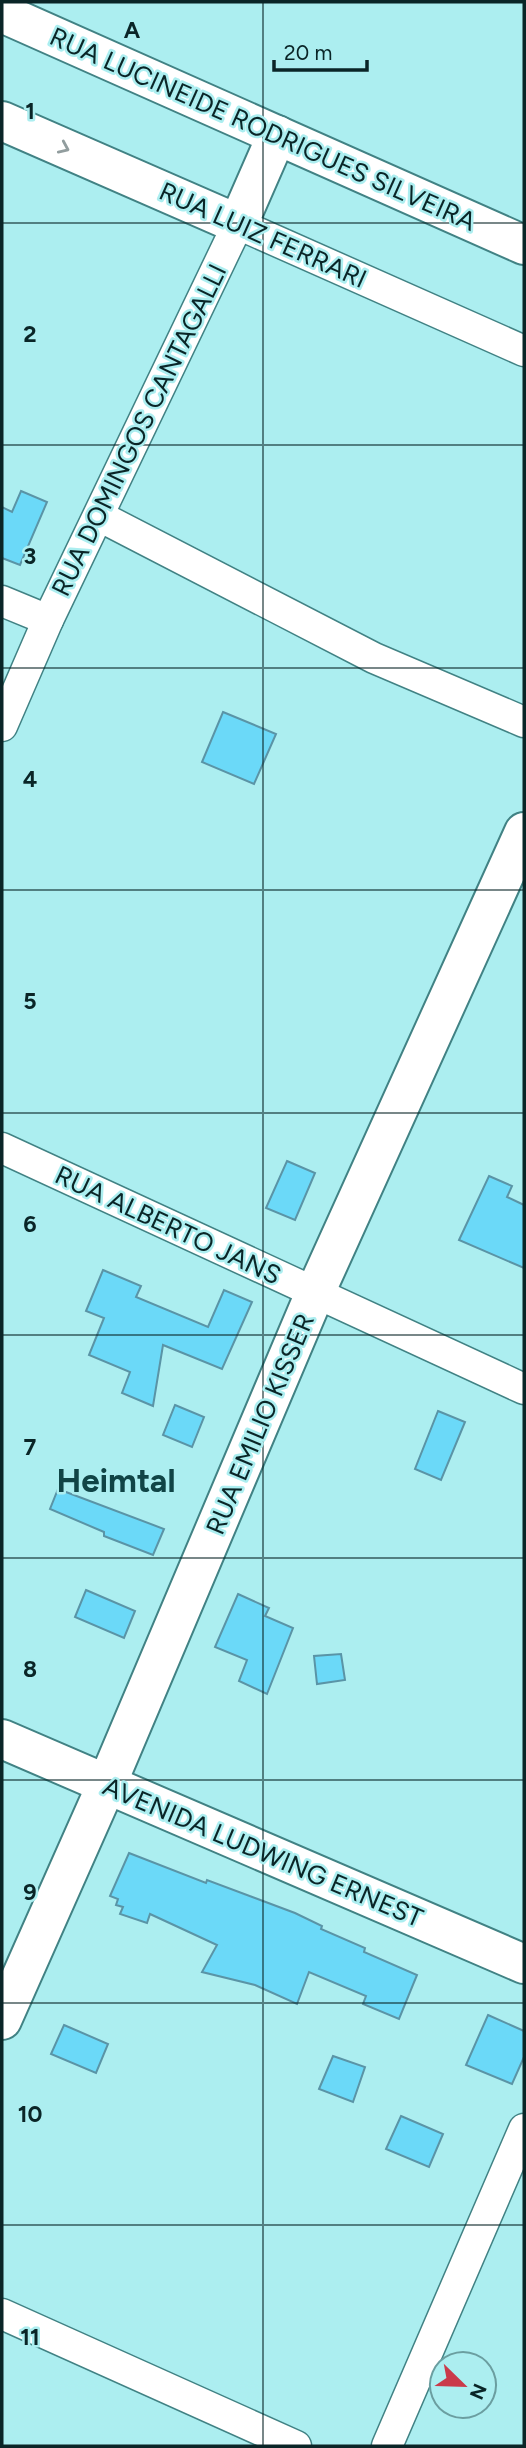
<svg xmlns="http://www.w3.org/2000/svg" width="526" height="2448" viewBox="0 0 526 2448" font-family="Figtree,sans-serif">
  <style>
    .building { fill: #6bd9f8; stroke: #5a94a6; stroke-width: 2 }
    .lines { fill: none; stroke-linecap: round; stroke-linejoin: round }
    .street-casing { stroke: #418284; stroke-width: 33 }
    .secondary-casing { stroke: #418284; stroke-width: 42 }
    .highway-casing { stroke: #418284; stroke-width: 42 }
    .street { stroke: #fff; stroke-width: 30 }
    .secondary { stroke: #fff; stroke-width: 38 }
    .highway { stroke: #fff; stroke-width: 38 }
    .oneway { stroke: #919d9e }
    .grid { fill: none; stroke: #0a2527; stroke-width: 2; stroke-opacity: 0.55 }
    .labels { text-anchor: middle; dominant-baseline: central; stroke-width: 5; stroke-linejoin: round; paint-order: stroke }
    .street-label { font-size: 26px; fill: #0a2527; stroke: #aceef0 }
    .district-label { font-size: 33px; font-weight: bold; fill: #104446; stroke: #aceef0 }
    .grid-label { font-size: 23px; text-anchor: middle; font-weight: bold; fill: #0a2527; stroke: #aceef0; stroke-width: 5; stroke-linejoin: round; paint-order: stroke }
  </style>
  <rect width="100%" height="100%" fill="#aceef0"/>
  <g class="building">
    <path d="M21,491L47,502L20,565L2,558V507L12,512Z"/>
    <path d="M223,712L276,734L254,784L202,762Z"/>
    <path d="M287,1161L315,1173L295,1220L266,1208Z"/>
    <path d="M489,1176L512,1186L507,1197L524,1205V1268L459,1240Z"/>
    <path d="M103,1270L141,1286L136,1297L208,1327L224,1290L252,1302L222,1369L163,1345L153,1406L122,1393L130,1372L89,1355L104,1318L86,1311Z"/>
    <path d="M175,1405L204,1417L192,1447L163,1435Z"/>
    <path d="M438,1411L465,1422L441,1480L415,1469Z"/>
    <path d="M58,1489L164,1529L153,1555L104,1536V1532L50,1509Z"/>
    <path d="M86,1590L135,1611L124,1638L75,1617Z"/>
    <path d="M238,1594L269,1608L265,1616L293,1628L267,1694L239,1681L247,1660L215,1647Z"/>
    <path d="M341,1654L345,1680L317,1684L314,1656Z"/>
    <path d="M129,1853L206,1883L207,1880L295,1913L322,1926L321,1929L365,1948L364,1952L417,1975L399,2019L363,2004L366,1996L309,1972L297,2004L255,1985L202,1972L217,1945L150,1914L147,1923L120,1914L123,1907L116,1905L118,1899L110,1896Z"/>
    <path d="M488,2015L524,2031V2057L512,2084L466,2065Z"/>
    <path d="M64,2025L108,2044L96,2073L51,2054Z"/>
    <path d="M333,2056L365,2067L353,2102L319,2089Z"/>
    <path d="M401,2116L443,2134L429,2167L386,2149Z"/>
  </g>
  <g class="lines">
    <g class="street-casing">
      <g id="street">
        <path d="M99,516L374,658L524,722"/>
        <path d="M2,601L48,620"/>
        <path d="M2,726L48,620L238,224L524,351"/>
        <path d="M2,1148L524,1389"/>
        <path d="M2,2314L296,2446"/>
        <path d="M387,2446L524,2129"/>
      </g>
    </g>
    <g class="secondary-casing">
      <g id="secondary">
        <path d="M2,13L524,245"/>
        <path d="M2,121L238,224L277,135"/>
        <path d="M2,2020L106,1786L315,1293L524,832"/>
      </g>
    </g>
    <g class="highway-casing">
      <path id="highway" d="M2,1739L524,1964"/>
    </g>
    <use href="#street" class="street"/>
    <use href="#secondary" class="secondary"/>
    <use href="#highway" class="highway"/>
  </g>
  <defs><path id="oneway-chevron" d="M-2-3.5L2.5 0L-2 3.5" fill="none" stroke-width="1.6" stroke-linecap="round" stroke-linejoin="round" transform="scale(1.75)"/></defs>
  <use class="oneway" href="#oneway-chevron" transform="translate(64 148) rotate(24)"/>
  <path class="grid" d="M263,2V2446M2,223H524M2,445H524M2,668H524M2,890H524M2,1113H524M2,1335H524M2,1558H524M2,1780H524M2,2003H524M2,2225H524"/>
  <g class="labels">
    <g class="street-label">
      <text transform="translate(263 129) rotate(24)">RUA LUCINEIDE RODRIGUES SILVEIRA</text>
      <text transform="translate(263 235) rotate(24)">RUA LUIZ FERRARI</text>
      <text transform="translate(139 430) rotate(-64)">RUA DOMINGOS CANTAGALLI</text>
      <text transform="translate(168 1225) rotate(25)">RUA ALBERTO JANS</text>
      <text transform="translate(260 1424) rotate(-67)">RUA EMILIO KISSER</text>
      <text transform="translate(263 1852) rotate(23)">AVENIDA LUDWING ERNEST</text>
    </g>
    <g class="district-label">
      <text x="116" y="1480">Heimtal</text>
    </g>
  </g>
  <g class="grid-label">
    <text x="132" y="38">A</text>
    <text x="30" y="119">1</text>
    <text x="30" y="342">2</text>
    <text x="30" y="564">3</text>
    <text x="30" y="787">4</text>
    <text x="30" y="1009">5</text>
    <text x="30" y="1232">6</text>
    <text x="30" y="1455">7</text>
    <text x="30" y="1677">8</text>
    <text x="30" y="1900">9</text>
    <text x="30" y="2122">10</text>
    <text x="30" y="2345">11</text>
  </g>
  <rect width="526" height="2448" fill="none" stroke="#0a2527" stroke-width="7"/>
  <g transform="translate(463 2385) rotate(113)"><circle r="33" fill="#aceef0" stroke="#6b9ea0" stroke-width="2"/>
  <path d="M0-5L12 26L0 18L-12 26Z" fill="#ca3a4a"/>
  <text y="-10" font-size="19" font-weight="bold" text-anchor="middle" fill="#0a2527">N</text>
  </g>
  <path d="M274 60v10h93v-10" fill="none" stroke="#0a2527" stroke-width="3.5"/>
  <text x="284" y="60" font-size="21" fill="#0a2527" stroke="#aceef0" stroke-width="5" paint-order="stroke">20 m</text>
</svg>
